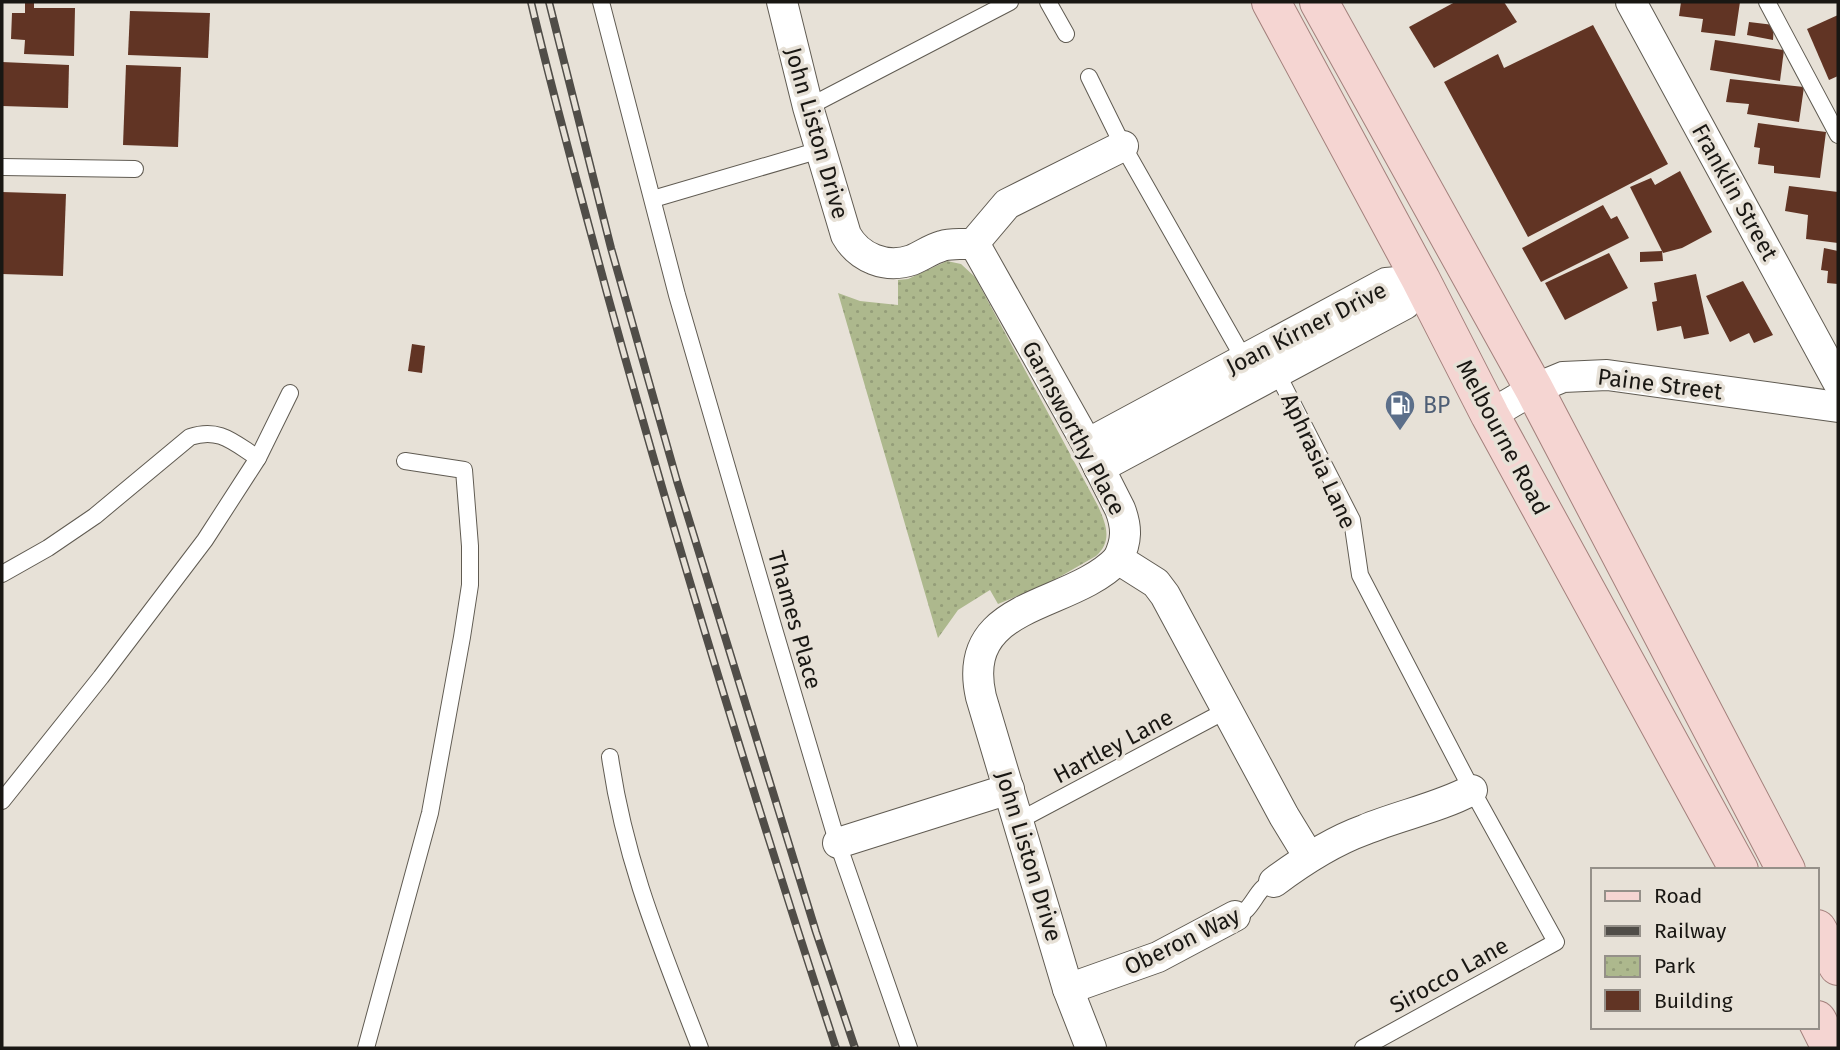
<svg xmlns="http://www.w3.org/2000/svg" width="1840" height="1050" viewBox="0 0 1840 1050" font-family="'Fira Sans',sans-serif">
  <style>
    .park { fill: url(#park-dots) }
    .building { fill: #613424 }
    .lines { fill: none; stroke-linecap: round; stroke-linejoin: round }
    .service-casing { stroke: #605b52; stroke-width: 18 }
    .minor-casing { stroke: #605b52; stroke-width: 32 }
    .primary-casing { stroke: #a3807c; stroke-width: 40 }
    .service { stroke: #fff; stroke-width: 16 }
    .minor { stroke: #fff; stroke-width: 30 }
    .primary { stroke: #f5d5d2; stroke-width: 38 }
    .rail-casing { stroke: #504d48; stroke-width: 8 }
    .rail { stroke: #e7e1d7; stroke-width: 5; stroke-dasharray: 16; stroke-linecap: butt }
    .labels { text-anchor: middle; dominant-baseline: central; stroke-width: 7; stroke-linejoin: round; paint-order: stroke }
    .street-label { font-size: 23px; fill: #191713; stroke: #e7e1d7 }
    .service-label { font-size: 23px; fill: #4e5e75; stroke: #e7e1d7; text-anchor: start }
  </style>
  <defs>
    <pattern id="park-dots" width="8" height="8" patternUnits="userSpaceOnUse" patternTransform="scale(1.75)"><rect width="8" height="8" fill="#adb88d"/><path d="M2 2h.1M6 6h.1" fill="none" stroke="#949d79" stroke-width="1.8" stroke-linecap="round"/></pattern>
  </defs>
  <rect width="100%" height="100%" fill="#e7e1d7"/>
  <path class="park" d="M947,261L961,264L975,277L1098,506C1106,524 1113,541 1096,556L1049,583L998,604L990,590L958,610L938,638L838,293L860,301L898,305V280L908,279Z"/>
  <g class="building">
    <path d="M25,2H34V8H75L74,56L24,54L25,40L11,39L12,13H25Z"/>
    <path d="M1455,2H1504L1517,22L1434,68L1409,27Z"/>
    <path d="M1681,2H1740L1735,36L1701,32L1703,19L1679,16Z"/>
    <path d="M130,11L210,13L208,58L128,55Z"/>
    <path d="M1838,15V76L1829,80L1807,29Z"/>
    <path d="M1749,22L1774,25L1773,40L1747,35Z"/>
    <path d="M1593,25L1668,164L1528,237L1444,82L1498,54L1504,68Z"/>
    <path d="M1715,40L1784,50L1780,81L1710,70Z"/>
    <path d="M2,62L69,65L68,108L2,106Z"/>
    <path d="M126,65L181,67L178,147L123,145Z"/>
    <path d="M1730,79L1804,87L1799,122L1747,114L1749,104L1726,102Z"/>
    <path d="M1758,123L1826,132L1820,178L1774,173V166L1758,164L1760,148L1754,147Z"/>
    <path d="M1680,171L1712,232L1682,248L1663,253L1630,187L1651,178L1655,185Z"/>
    <path d="M1789,186L1838,192V243L1806,239L1808,215L1785,211Z"/>
    <path d="M2,192L66,194L63,276L2,274Z"/>
    <path d="M1603,205L1611,219L1617,216L1629,238L1541,282L1522,248Z"/>
    <path d="M1824,248L1838,251V284L1827,283L1828,271L1821,270Z"/>
    <path d="M1662,251L1663,261L1640,262V252Z"/>
    <path d="M1609,253L1628,288L1565,320L1545,283Z"/>
    <path d="M1696,274L1709,334L1684,339L1681,326L1657,331L1652,302L1657,301L1654,283Z"/>
    <path d="M1743,281L1773,335L1754,343L1749,333L1730,342L1706,296Z"/>
    <path d="M412,344L425,346L422,373L408,371Z"/>
  </g>
  <g class="lines">
    <g class="service-casing">
      <g id="service">
        <path d="M601,2L677,295L774,629L836,838L909,1048"/>
        <path d="M1048,2L1066,34"/>
        <path d="M1767,2L1838,135"/>
        <path d="M1089,77L1123,146L1244,359"/>
        <path d="M808,107L1010,2"/>
        <path d="M2,167L135,169"/>
        <path d="M653,199L820,150"/>
        <path d="M1277,373L1352,520L1360,575L1472,790L1556,942L1363,1048"/>
        <path d="M258,458L290,393"/>
        <path d="M2,574L48,548L95,516L190,437C220,427 234,443 258,458L205,540L101,677L2,801"/>
        <path d="M610,757C625,863 662,949 700,1048"/>
        <path d="M1020,820L1227,710"/>
        <path d="M1235,916C1254,912 1255,886 1274,882"/>
        <path d="M366,1048L430,813L462,637L470,585V546L464,470L405,461"/>
      </g>
    </g>
    <g class="minor-casing">
      <g id="minor">
        <path d="M782,2L808,107L846,235C859,258 886,269 912,260C922,256 931,249 942,246C952,243 963,245 974,243L1007,204L1123,146"/>
        <path d="M1631,2L1838,382"/>
        <path d="M974,243L1087,444L1120,509C1127,527 1127,541 1118,559L1156,583L1165,595L1284,816L1309,857"/>
        <path d="M1490,415L1534,389L1563,377L1607,375L1838,407"/>
        <path d="M1087,444L1386,283L1421,280"/>
        <path d="M1099,468L1405,304L1421,280"/>
        <path d="M838,843L1009,789"/>
        <path d="M1274,882C1302,861 1331,842 1364,830C1400,815 1438,808 1472,790"/>
        <path d="M1068,989L1158,957L1235,916"/>
        <path d="M1091,1048L1068,989L981,697C959,600 1070,610 1118,559"/>
      </g>
    </g>
    <g class="primary-casing">
      <g id="primary">
        <path d="M1271,2L1421,280L1490,415L1739,870"/>
        <path d="M1319,2L1534,389L1786,870"/>
        <path d="M1817,929L1838,966"/>
        <path d="M1817,1020L1831,1048"/>
      </g>
    </g>
    <use href="#service" class="service"/>
    <use href="#minor" class="minor"/>
    <use href="#primary" class="primary"/>
    <g class="rail-casing">
      <g id="rail">
        <path d="M531,2C554,100 581,196 607,293C677,547 754,798 836,1048"/>
        <path d="M549,2L611,248L677,481L816,932L855,1048"/>
      </g>
    </g>
    <use href="#rail" class="rail"/>
  </g>
  <defs>
    <g id="fuel-pin" transform="scale(1.575)"><path d="M0 17L-7.5 6A9.5 9.5 0 1 1 7.5 6Z" fill="#5c6f8a" stroke="#e7e1d7"/><path d="M-5.5-6h7V0h2V4h1.3V-2.5L3-4.5l.8-.8L6-3V5H2.5V1h-1V6h-7ZM-4.2-4.7v3.2H.2V-4.7Z" fill="#fff"/></g>
  </defs>
  <g fill-rule="evenodd">
    <use href="#fuel-pin" x="1400" y="405"/>
  </g>
  <g class="labels">
    <g class="street-label">
      <text transform="translate(817 133) rotate(74)">John Liston Drive</text>
      <text transform="translate(1735 192) rotate(61)">Franklin Street</text>
      <text transform="translate(1306 328) rotate(-27)">Joan Kirner Drive</text>
      <text transform="translate(1660 384) rotate(7)">Paine Street</text>
      <text transform="translate(1074 428) rotate(62)">Garnsworthy Place</text>
      <text transform="translate(1503 437) rotate(62)">Melbourne Road</text>
      <text transform="translate(1319 461) rotate(65)">Aphrasia Lane</text>
      <text transform="translate(795 620) rotate(74)">Thames Place</text>
      <text transform="translate(1113 746) rotate(-28)">Hartley Lane</text>
      <text transform="translate(1029 856) rotate(73)">John Liston Drive</text>
      <text transform="translate(1182 941) rotate(-26)">Oberon Way</text>
      <text transform="translate(1449 975) rotate(-29)">Sirocco Lane</text>
    </g>
    <g class="service-label">
      <text x="1423" y="405">BP</text>
    </g>
  </g>
  <rect width="1840" height="1050" fill="none" stroke="#191713" stroke-width="7"/>
  <rect x="1591" y="868" width="228" height="161" fill="#e7e1d7" stroke="#959089" stroke-width="2"/>
  <rect x="1605" y="891" width="35" height="10" fill="#f5d5d2" stroke="#959089" stroke-width="2"/>
  <text x="1654" y="903" font-size="21" fill="#191713">Road</text>
  <rect x="1605" y="926" width="35" height="10" fill="#504d48" stroke="#959089" stroke-width="2"/>
  <text x="1654" y="938" font-size="21" fill="#191713">Railway</text>
  <rect x="1605" y="956" width="35" height="21" fill="url(#park-dots)" stroke="#959089" stroke-width="2"/>
  <text x="1654" y="973" font-size="21" fill="#191713">Park</text>
  <rect x="1605" y="990" width="35" height="21" fill="#613424" stroke="#959089" stroke-width="2"/>
  <text x="1654" y="1008" font-size="21" fill="#191713">Building</text>
</svg>
